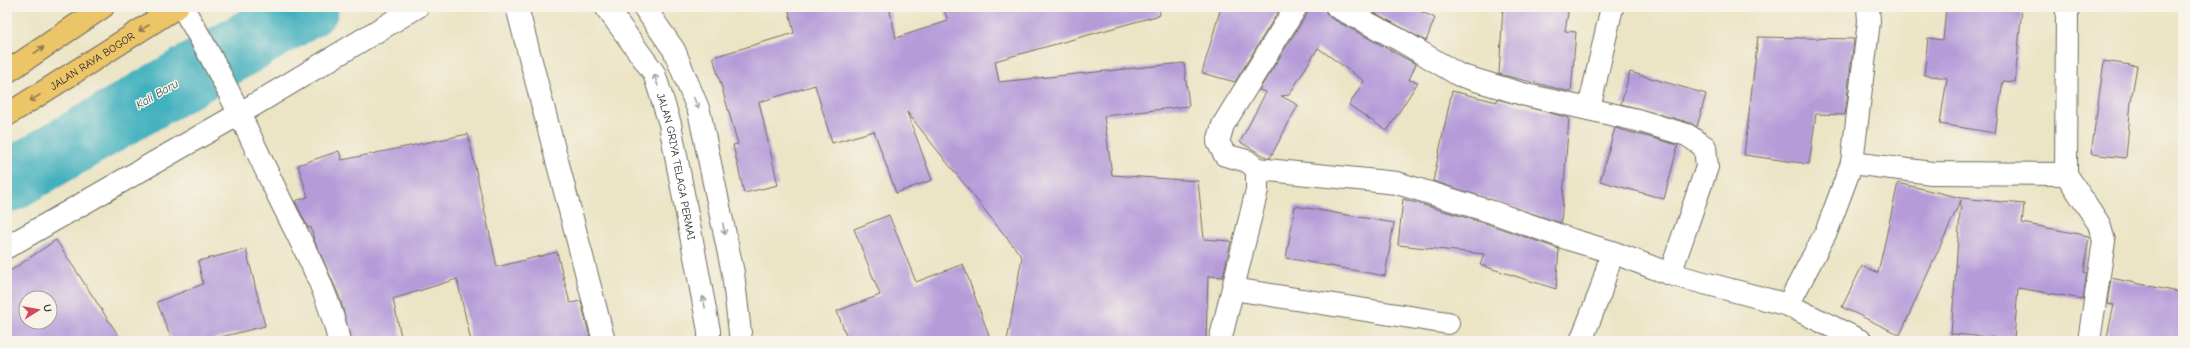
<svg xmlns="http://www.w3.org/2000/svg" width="2190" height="348" viewBox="0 0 2190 348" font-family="'Comic Neue',sans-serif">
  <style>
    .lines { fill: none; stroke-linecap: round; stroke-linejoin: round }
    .river { stroke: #42b1be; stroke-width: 62 }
    .building { fill: #b59cd9; fill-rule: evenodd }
    .minor-casing { stroke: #6e6c61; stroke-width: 24 }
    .highway-casing { stroke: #6e6c61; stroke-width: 24 }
    .minor { stroke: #fff; stroke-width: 22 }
    .highway { stroke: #edc569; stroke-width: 22 }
    .oneway { stroke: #8c784a }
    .oneway2 { stroke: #a0a0a0 }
    .labels { text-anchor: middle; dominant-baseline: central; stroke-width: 3; stroke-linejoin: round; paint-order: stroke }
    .street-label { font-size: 11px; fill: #2b2b2b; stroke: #f7f3e8 }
    .water-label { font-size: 12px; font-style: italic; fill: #335a5e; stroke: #f7f3e8 }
  </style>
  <rect width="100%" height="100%" fill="#f7f3e8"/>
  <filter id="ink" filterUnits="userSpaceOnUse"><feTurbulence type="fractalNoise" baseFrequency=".025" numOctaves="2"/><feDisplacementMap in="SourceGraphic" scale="8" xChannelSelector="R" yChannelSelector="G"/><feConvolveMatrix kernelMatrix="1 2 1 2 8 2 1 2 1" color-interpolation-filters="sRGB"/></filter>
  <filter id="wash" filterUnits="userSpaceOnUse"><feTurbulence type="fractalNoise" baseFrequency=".012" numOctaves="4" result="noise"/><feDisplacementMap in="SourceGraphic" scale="16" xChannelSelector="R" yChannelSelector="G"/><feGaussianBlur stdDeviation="0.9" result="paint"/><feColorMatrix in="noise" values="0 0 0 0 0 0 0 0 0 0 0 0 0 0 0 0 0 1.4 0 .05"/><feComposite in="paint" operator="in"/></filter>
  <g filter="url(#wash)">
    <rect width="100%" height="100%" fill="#ebe4c5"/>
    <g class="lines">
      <path class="river" d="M7,182L308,7"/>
    </g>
    <g id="blocks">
      <g class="building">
        <path d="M788,7H889L896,38L948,21L943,7H1159L1160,15L995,61L999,82L1184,63L1189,106L1104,116L1112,175L1198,181L1204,239L1231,241L1223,277L1208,276L1206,341H1007L1022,257L907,112L932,180L896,193L874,131L832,143L815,85L759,102L778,185L744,193L733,145L738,144L713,57L794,33Z"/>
        <path d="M1221,7H1281L1235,82L1202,73Z"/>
        <path d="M1308,7H1325L1326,13L1331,18L1416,64L1409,80L1418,82L1387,131L1349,105L1364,81L1318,48L1289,95L1281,96L1298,105L1270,158H1268L1240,142L1266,92L1259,90L1307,14Z"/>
        <path d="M1364,7H1412L1435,18L1426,41Z"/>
        <path d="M1503,7H1569L1565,31L1576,32L1571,92L1499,74Z"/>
        <path d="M1946,7H2022L2015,82L2003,81L1995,133L1940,124L1947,78L1924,75L1928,38L1943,40Z"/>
        <path d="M1758,37L1854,39L1845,115L1816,114L1809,164L1744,155Z"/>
        <path d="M2104,61L2137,66L2131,101L2126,158L2091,154Z"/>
        <path d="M1630,72L1706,94L1697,127L1691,123L1621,104Z"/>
        <path d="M1452,91L1497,102V99L1569,118L1561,223L1433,181Z"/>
        <path d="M1615,128L1678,145L1664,199L1600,181Z"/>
        <path d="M468,134L497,267L557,252L570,303L581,301L590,338L571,341H471L457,279L393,299L402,341H351L340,298L314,240L311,227L308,228L295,201L308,197L298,165L339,151L342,160Z"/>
        <path d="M1898,183L1961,198L2024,204L2022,223L2089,236L2084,272L2087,273L2083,299L2018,288L2014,339L1951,334L1961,200L1900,335L1842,307L1862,266L1878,273Z"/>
        <path d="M1403,199L1488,224L1559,249L1556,289L1480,265L1484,254L1398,245Z"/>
        <path d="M1295,206L1394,223L1385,276L1286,258Z"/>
        <path d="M889,215L916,282L963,264L991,341H848L837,311L880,295L854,229Z"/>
        <path d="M56,240L122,341H7V273ZM26,298H50V322H26Z"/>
        <path d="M246,249L265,326L205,341H172L157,302L203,284L198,261Z"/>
        <path d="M2111,278L2183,293V341H2106L2114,305L2107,304Z"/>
      </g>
    </g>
  </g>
  <g filter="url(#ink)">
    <use href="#blocks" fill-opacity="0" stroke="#6e6c61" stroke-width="1"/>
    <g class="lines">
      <g class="minor-casing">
        <g id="minor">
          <path d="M182,7C219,66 247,131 277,193C300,241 328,289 339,341"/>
          <path d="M517,7L604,341"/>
          <path id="s1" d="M606,7L654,73L670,124L709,331V341"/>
          <path d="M644,7L674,50L699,111L733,273L741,341"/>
          <path d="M1296,7L1223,125L1218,142L1225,155L1247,161L1257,169L1397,183L1492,212L1572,240L1612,252L1670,274L1788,305L1861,341"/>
          <path d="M1337,7L1400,40L1459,75L1526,95L1637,120L1687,135L1705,147L1707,167L1670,274"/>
          <path d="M2067,7L2066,174L2099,224L2104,241L2089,341"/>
          <path d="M1589,109L1612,7"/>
          <path d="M1852,163L1932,173L2066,174"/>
          <path d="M7,247L239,114L417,7"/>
          <path d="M1233,289L1448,323"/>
          <path d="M1788,305L1827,230L1852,163L1869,21L1868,7"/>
          <path d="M1220,341L1257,190V169"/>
          <path d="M1581,341L1600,293L1612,252"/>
        </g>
      </g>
      <g class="highway-casing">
        <g id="highway">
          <path d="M7,72L103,7"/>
          <path id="s2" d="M7,115L177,7"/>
        </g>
      </g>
      <use href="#minor" class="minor"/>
      <use href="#highway" class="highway"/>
    </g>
    <defs><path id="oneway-shaft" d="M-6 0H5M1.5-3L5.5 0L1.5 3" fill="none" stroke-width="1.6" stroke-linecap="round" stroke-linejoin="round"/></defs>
    <g class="oneway">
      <use href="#oneway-shaft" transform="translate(144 28) rotate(148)"/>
      <use href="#oneway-shaft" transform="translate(39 50) rotate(-34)"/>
      <use href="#oneway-shaft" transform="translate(35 98) rotate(148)"/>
    </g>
    <g class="oneway2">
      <use href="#oneway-shaft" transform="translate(656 80) rotate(-108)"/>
      <use href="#oneway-shaft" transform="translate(696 103) rotate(67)"/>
      <use href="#oneway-shaft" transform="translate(724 229) rotate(78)"/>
      <use href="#oneway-shaft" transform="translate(704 302) rotate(-101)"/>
    </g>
  </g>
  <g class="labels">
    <g class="street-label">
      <text stroke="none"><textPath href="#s2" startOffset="101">JALAN RAYA BOGOR</textPath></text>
      <text stroke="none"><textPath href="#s1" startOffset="178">JALAN GRIYA TELAGA PERMAI</textPath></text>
    </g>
    <g class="water-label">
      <text transform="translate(157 94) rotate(-30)">Kali Baru</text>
    </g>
  </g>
  <rect width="2190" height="348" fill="none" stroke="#f7f3e8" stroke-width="24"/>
  <g transform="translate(38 310) rotate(79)"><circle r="19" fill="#f7f3e8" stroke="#a5a39c"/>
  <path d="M0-3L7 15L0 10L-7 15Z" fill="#d1495b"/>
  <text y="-6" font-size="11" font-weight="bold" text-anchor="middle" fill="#2b2b2b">U</text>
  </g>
</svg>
